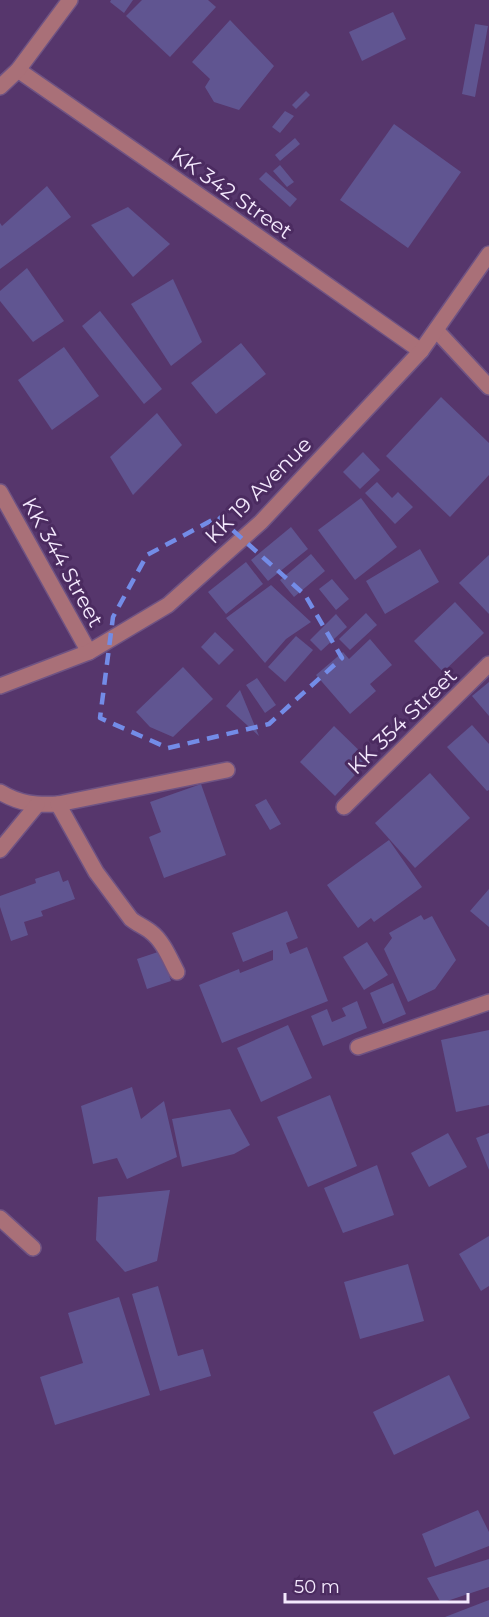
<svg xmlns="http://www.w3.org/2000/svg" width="489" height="1617" viewBox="0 0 489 1617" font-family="Montserrat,sans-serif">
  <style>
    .building { fill: #605591 }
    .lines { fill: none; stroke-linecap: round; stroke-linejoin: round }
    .minor-casing { stroke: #6f5383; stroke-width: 18 }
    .minor { stroke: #a97078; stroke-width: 15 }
    .marked { fill: none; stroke: #738ce7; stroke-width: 4.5; stroke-dasharray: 12 8; stroke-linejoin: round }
    .labels { text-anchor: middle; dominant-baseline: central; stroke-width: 6; stroke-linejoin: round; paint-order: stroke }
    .street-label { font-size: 21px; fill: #f4e9fd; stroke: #4b2b60 }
  </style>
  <rect width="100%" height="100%" fill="#56366c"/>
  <g class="building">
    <path d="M111,0H133L124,13L110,2Z"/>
    <path d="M142,0H208L216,7L170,57L126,16Z"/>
    <path d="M393,12L406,39L362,61L349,32Z"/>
    <path d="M230,20L274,66L239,110L214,102L205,87L210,79L192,62Z"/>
    <path d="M475,24L488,26L475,97L462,94Z"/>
    <path d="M306,91L310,95L296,109L292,105Z"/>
    <path d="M285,111L294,116L280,133L272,127Z"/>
    <path d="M394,124L461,172L408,248L340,200Z"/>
    <path d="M295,138L300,144L280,161L275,155Z"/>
    <path d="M280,165L294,182L287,187L273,171Z"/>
    <path d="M266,172L297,199L290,207L259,179Z"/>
    <path d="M47,186L71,217L0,269V223L2,226Z"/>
    <path d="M128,207L170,244L133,277L91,225Z"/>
    <path d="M27,268L64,321L33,342L0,301V291Z"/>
    <path d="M173,279L202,342L171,366L131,304Z"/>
    <path d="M100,311L162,389L144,404L82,326Z"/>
    <path d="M241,343L266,374L216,414L191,383Z"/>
    <path d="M64,347L99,396L52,430L18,380Z"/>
    <path d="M441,397L489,443V475L450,517L386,456Z"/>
    <path d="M157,413L182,445L133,495L110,457Z"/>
    <path d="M363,452L380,470L360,489L343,472Z"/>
    <path d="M377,482L392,498L398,492L413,507L395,524L365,493Z"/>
    <path d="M361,498L397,547L355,580L318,530Z"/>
    <path d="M291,527L308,549L268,581L251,560Z"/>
    <path d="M420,549L439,582L385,614L366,581Z"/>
    <path d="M311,554L325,571L294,597L280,580Z"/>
    <path d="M489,555V614L459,583Z"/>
    <path d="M246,562L263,584L226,614L208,592Z"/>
    <path d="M332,579L349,599L336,610L319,589Z"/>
    <path d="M271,585L311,622L286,639L265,663L226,618Z"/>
    <path d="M455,602L484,633L443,672L414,641Z"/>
    <path d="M366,613L377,625L350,650L339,639Z"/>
    <path d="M336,614L347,627L321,651L310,640Z"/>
    <path d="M215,632L234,650L219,665L201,647Z"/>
    <path d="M296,636L313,650L285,682L268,667Z"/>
    <path d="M370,639L392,665L370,684L376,691L350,714L316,675L343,652L349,659Z"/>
    <path d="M183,667L213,699L173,737L150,727L136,712Z"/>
    <path d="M257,678L276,705L265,713L246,685Z"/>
    <path d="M489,682V716L472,696Z"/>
    <path d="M240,690L259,736L226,706Z"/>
    <path d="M472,725L489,744V790L487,791L447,747Z"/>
    <path d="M334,726L369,760L335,796L300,762Z"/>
    <path d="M430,773L470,818L415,868L375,823Z"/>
    <path d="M201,784L226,855L164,878L149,837L161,832L150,802Z"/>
    <path d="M266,799L281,824L270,830L255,805Z"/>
    <path d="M389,840L422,887L374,922L371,918L358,928L327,885Z"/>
    <path d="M59,871L63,882L68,880L75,899L41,911L43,916L24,922L28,935L11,941L0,907V896L36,883L35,879Z"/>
    <path d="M489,889V927L470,911Z"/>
    <path d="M287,911L298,938L286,943L290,954L307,947L328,1001L222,1043L199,985L239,969L240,973L273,960V950L243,962L232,933Z"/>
    <path d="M421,915L424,920L432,916L456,960L435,989L408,1002L384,949L392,938L389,933Z"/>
    <path d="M367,942L388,975L364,990L343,957Z"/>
    <path d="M161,951L171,981L147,989L137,959Z"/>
    <path d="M393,983L406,1014L383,1024L370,993Z"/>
    <path d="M357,1001L367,1028L323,1046L311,1016L327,1009L332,1022L346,1016L342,1008Z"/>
    <path d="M288,1025L312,1078L261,1102L237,1048Z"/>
    <path d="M489,1030V1105L456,1112L441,1040Z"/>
    <path d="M132,1087L141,1119L164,1101L177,1157L127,1179L117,1158L93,1164L81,1106Z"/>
    <path d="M330,1095L357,1166L308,1187L277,1117Z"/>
    <path d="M230,1109L250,1145L234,1154L182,1167L172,1119Z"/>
    <path d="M448,1133L467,1167L429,1187L411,1153Z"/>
    <path d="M489,1133V1170L476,1138Z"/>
    <path d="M377,1165L394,1215L343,1233L324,1188Z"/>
    <path d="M170,1190L157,1261L125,1272L96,1240L98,1197Z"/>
    <path d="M489,1236V1286L481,1291L459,1254Z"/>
    <path d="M408,1264L424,1321L360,1339L344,1282Z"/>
    <path d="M158,1286L178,1356L203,1349L211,1376L160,1391L132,1294Z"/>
    <path d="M119,1297L150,1395L55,1425L40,1377L83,1363L68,1313Z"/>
    <path d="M449,1375L470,1418L394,1455L373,1412Z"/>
    <path d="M478,1510L489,1532V1546L435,1567L422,1534Z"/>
    <path d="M489,1559V1587L441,1603L427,1578Z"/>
    <path d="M489,1600V1617H445Z"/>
  </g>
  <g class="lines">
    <g class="minor-casing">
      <g id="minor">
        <path d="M18,70L236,221L421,351"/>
        <path d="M0,87L18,70L70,0"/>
        <path d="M436,330L489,387"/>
        <path d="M0,492L89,652"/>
        <path d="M0,686L89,652L168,605L261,522L421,351L489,254"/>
        <path d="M0,792C20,804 35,805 58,804L227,770"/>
        <path d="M58,804L96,872L131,919C137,924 145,927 151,932C163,941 170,959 177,972"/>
        <path d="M344,807L489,664"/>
        <path d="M0,850L37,805"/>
        <path d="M358,1047L489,1002"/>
        <path d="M0,1218L33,1248"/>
      </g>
    </g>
    <use href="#minor" class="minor"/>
  </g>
  <path class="marked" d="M218,517L305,595L342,658L269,724L168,748L100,718L113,617L147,555Z"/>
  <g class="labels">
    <g class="street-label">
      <text transform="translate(232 193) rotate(35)">KK 342 Street</text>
      <text transform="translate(258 490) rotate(-45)">KK 19 Avenue</text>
      <text transform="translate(63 562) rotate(61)">KK 344 Street</text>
      <text transform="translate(402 721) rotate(-44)">KK 354 Street</text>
    </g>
  </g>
  <path d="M285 1593v9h183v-9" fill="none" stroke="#f4e9fd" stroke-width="3"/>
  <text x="294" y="1593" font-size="18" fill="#f4e9fd" stroke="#4b2b60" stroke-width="4.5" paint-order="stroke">50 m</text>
</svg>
